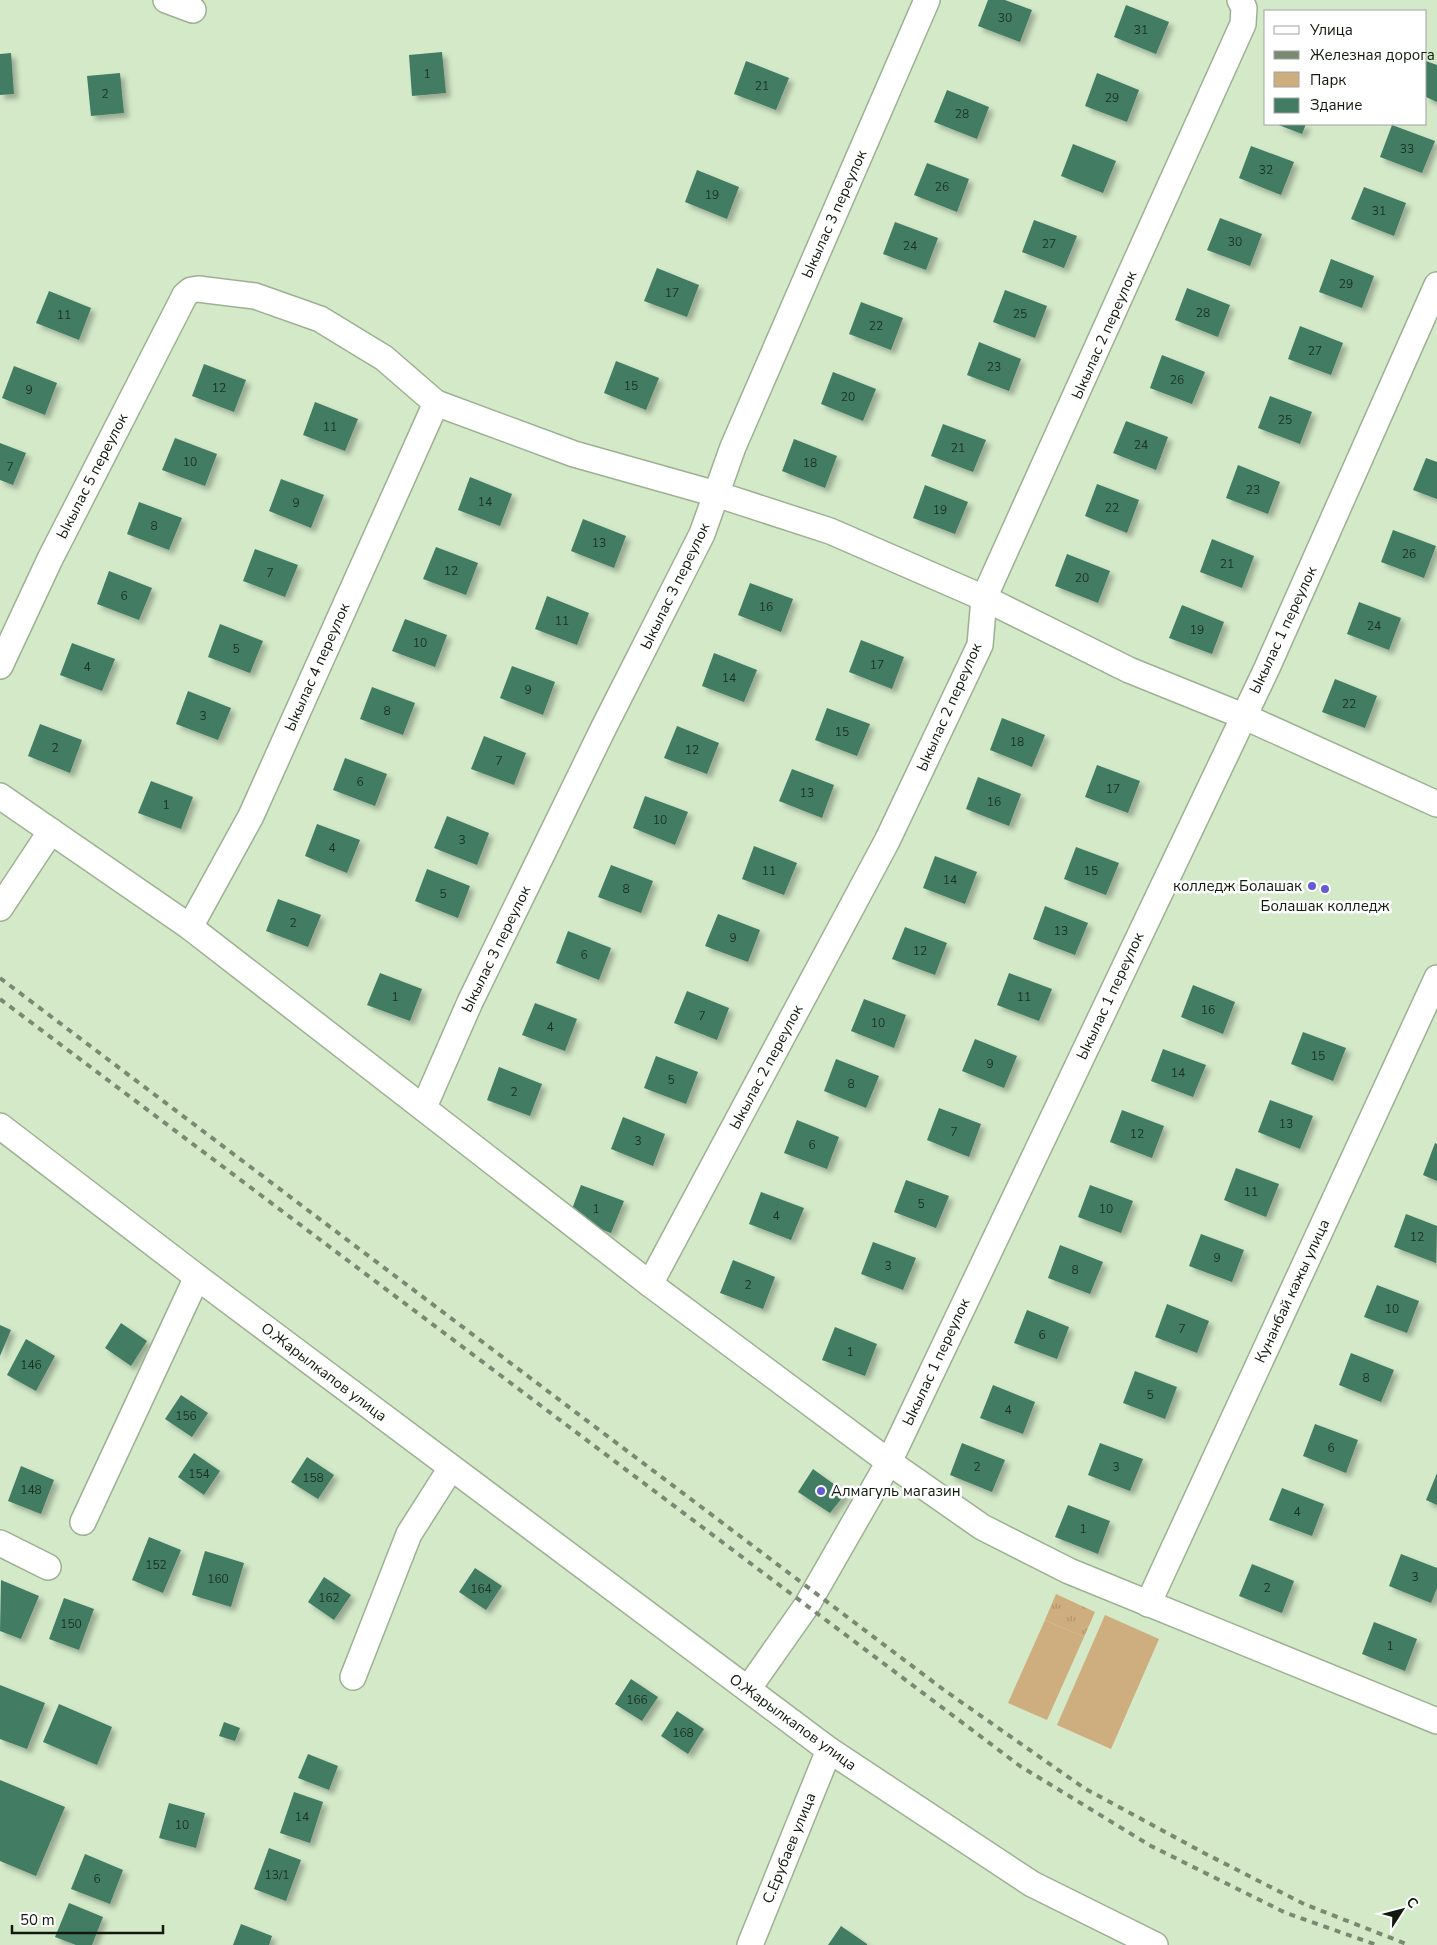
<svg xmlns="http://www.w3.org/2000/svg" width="1437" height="1945" viewBox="0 0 1437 1945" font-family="'Nunito Sans',sans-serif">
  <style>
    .green { fill: #cead7e }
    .park { fill: url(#park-tufts) }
    .building { fill: #427c63; filter: url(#shadow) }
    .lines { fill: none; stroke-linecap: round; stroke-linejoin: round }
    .minor-casing { stroke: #9cb192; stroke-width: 28 }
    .minor { stroke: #fff; stroke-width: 25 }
    .rail { stroke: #7a8972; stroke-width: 4; stroke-dasharray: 6 6; stroke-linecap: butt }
    .poi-dot { fill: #665ad4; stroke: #fff; stroke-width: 2 }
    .labels { text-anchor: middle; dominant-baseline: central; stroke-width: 5; stroke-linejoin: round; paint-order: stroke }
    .number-label { font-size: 12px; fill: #1e3223 }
    .street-label { font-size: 15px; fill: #12190e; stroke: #fff }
    .poi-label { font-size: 15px; fill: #12190e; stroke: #fff; text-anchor: end }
  </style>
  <defs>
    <pattern id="park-tufts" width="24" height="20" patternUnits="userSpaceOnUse" patternTransform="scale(1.25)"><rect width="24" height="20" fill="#cead7e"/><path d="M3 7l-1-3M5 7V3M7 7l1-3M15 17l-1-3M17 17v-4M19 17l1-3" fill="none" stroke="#b0946c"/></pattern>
    <filter id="shadow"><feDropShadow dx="4.5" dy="4.5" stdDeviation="2.5" flood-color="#0004"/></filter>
  </defs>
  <rect width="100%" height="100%" fill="#d3e9c8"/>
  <g class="green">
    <path d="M1105,1615L1159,1639L1111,1749L1057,1725Z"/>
    <path d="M1045,1620L1084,1637L1047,1720L1008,1703Z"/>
  </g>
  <path class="park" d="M1056,1594L1095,1612L1084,1637L1045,1620Z"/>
  <g class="building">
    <path d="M988,0H1005L1032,10L1020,42L978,26Z"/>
    <path d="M1126,5L1169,22L1156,54L1114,37Z"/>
    <path d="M442,52L446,93L412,96L409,55Z"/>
    <path d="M11,53L14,94L0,95V54Z"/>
    <path d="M746,61L789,78L776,110L734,94Z"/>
    <path d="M1426,61L1437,65V102L1426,97Z"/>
    <path d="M120,73L124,113L91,116L87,76Z"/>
    <path d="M1097,73L1139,90L1127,122L1085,106Z"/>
    <path d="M947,90L989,107L977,139L934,122Z"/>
    <path d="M1276,124H1306L1302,134Z"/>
    <path d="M1392,125L1435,141L1422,173L1380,157Z"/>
    <path d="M1073,144L1116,161L1103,193L1061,176Z"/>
    <path d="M1251,146L1294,162L1281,195L1239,178Z"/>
    <path d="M927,163L969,179L957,212L914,195Z"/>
    <path d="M697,170L739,187L727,219L685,202Z"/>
    <path d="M1364,187L1406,203L1394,236L1351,219Z"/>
    <path d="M1220,218L1262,234L1250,266L1207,250Z"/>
    <path d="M1034,220L1077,236L1064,268L1022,252Z"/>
    <path d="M895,222L938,238L926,270L883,254Z"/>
    <path d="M1331,259L1374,276L1362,308L1319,292Z"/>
    <path d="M657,268L699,285L687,317L644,301Z"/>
    <path d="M1187,288L1230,305L1218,337L1175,320Z"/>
    <path d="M1005,290L1047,306L1035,338L993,322Z"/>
    <path d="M49,291L91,308L79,340L36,323Z"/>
    <path d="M861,302L903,318L891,350L849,334Z"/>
    <path d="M1300,326L1343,343L1331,375L1288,359Z"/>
    <path d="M979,342L1021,359L1009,391L967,375Z"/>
    <path d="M1162,355L1205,372L1192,404L1150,388Z"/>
    <path d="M616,361L659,378L646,410L604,393Z"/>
    <path d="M204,364L246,380L234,412L192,396Z"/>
    <path d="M14,366L57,383L45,415L2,398Z"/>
    <path d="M833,372L876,389L863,421L821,404Z"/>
    <path d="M1270,396L1312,412L1300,444L1258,428Z"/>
    <path d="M315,402L358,419L345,451L303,435Z"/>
    <path d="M1126,421L1168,437L1156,470L1113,453Z"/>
    <path d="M943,424L986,440L973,472L931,456Z"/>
    <path d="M175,438L217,454L205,486L162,470Z"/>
    <path d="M794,439L837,456L825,488L782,471Z"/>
    <path d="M0,443L26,453L13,485L0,480Z"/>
    <path d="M1426,458L1437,462V499L1413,490Z"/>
    <path d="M1238,465L1280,482L1268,514L1226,498Z"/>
    <path d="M470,477L512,494L500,526L458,510Z"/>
    <path d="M281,479L324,495L311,528L269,511Z"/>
    <path d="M1097,484L1139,500L1127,533L1085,516Z"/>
    <path d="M925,485L968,502L955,534L913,518Z"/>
    <path d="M139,502L182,518L169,550L127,534Z"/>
    <path d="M583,519L626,536L614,568L571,551Z"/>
    <path d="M1393,530L1436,546L1424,578L1381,562Z"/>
    <path d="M1212,539L1254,556L1242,588L1200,572Z"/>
    <path d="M436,547L478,563L466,595L423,579Z"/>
    <path d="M255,549L298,565L285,597L243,581Z"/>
    <path d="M1067,554L1110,571L1098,603L1055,586Z"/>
    <path d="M109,571L152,588L139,620L97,604Z"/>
    <path d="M750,583L793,599L781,632L738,615Z"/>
    <path d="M547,596L589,613L577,645L535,629Z"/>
    <path d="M1359,602L1401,618L1389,650L1347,634Z"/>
    <path d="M1182,605L1224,622L1212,654L1169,638Z"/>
    <path d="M405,619L447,635L435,667L392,651Z"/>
    <path d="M220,624L263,641L250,673L208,657Z"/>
    <path d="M861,640L904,657L892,689L849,672Z"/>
    <path d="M72,643L115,659L102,691L60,675Z"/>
    <path d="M714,653L757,670L744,702L702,686Z"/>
    <path d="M512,666L555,682L543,715L500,698Z"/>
    <path d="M1335,679L1377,696L1365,728L1322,712Z"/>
    <path d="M372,687L415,703L403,735L360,719Z"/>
    <path d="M188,691L231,708L218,740L176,724Z"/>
    <path d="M827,708L870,724L857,756L815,740Z"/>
    <path d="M1002,718L1045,735L1032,767L990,750Z"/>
    <path d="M40,724L82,740L70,773L28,756Z"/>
    <path d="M677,726L719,743L707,774L664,758Z"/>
    <path d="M484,736L526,753L514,785L471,769Z"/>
    <path d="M345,758L387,774L375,806L333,790Z"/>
    <path d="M1097,765L1140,781L1128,813L1085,797Z"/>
    <path d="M792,769L834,785L822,818L779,801Z"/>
    <path d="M978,777L1021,794L1009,826L966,809Z"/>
    <path d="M151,781L193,797L181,829L138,813Z"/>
    <path d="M645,796L688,812L675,845L633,828Z"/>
    <path d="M447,816L489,833L477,865L434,848Z"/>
    <path d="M317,824L360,840L347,873L305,856Z"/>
    <path d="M754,846L797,863L784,895L742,879Z"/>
    <path d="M1076,847L1119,863L1106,895L1064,879Z"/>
    <path d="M935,856L977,872L965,904L923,888Z"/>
    <path d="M611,865L653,881L641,913L598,897Z"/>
    <path d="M427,869L470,886L458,918L415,901Z"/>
    <path d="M278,899L321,915L308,947L266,931Z"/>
    <path d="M1045,906L1088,923L1075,955L1033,939Z"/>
    <path d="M718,914L760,930L748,962L705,946Z"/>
    <path d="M905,927L947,943L935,975L892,959Z"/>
    <path d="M568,931L611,948L599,980L556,963Z"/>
    <path d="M380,973L422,989L410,1021L367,1005Z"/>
    <path d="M1009,973L1052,989L1039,1021L997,1005Z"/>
    <path d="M1193,985L1235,1002L1223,1034L1181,1017Z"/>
    <path d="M687,991L729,1008L717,1040L674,1023Z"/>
    <path d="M864,999L906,1015L894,1048L851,1031Z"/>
    <path d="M535,1003L577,1019L565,1051L522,1035Z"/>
    <path d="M1303,1032L1346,1048L1333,1081L1291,1064Z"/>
    <path d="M975,1039L1017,1056L1004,1088L962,1071Z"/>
    <path d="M1163,1049L1206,1065L1193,1097L1151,1081Z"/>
    <path d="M656,1056L698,1072L686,1104L644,1088Z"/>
    <path d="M836,1059L879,1076L866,1108L824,1091Z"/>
    <path d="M499,1067L542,1084L530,1116L487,1100Z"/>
    <path d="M1270,1100L1313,1116L1300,1149L1258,1132Z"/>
    <path d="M939,1108L981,1124L969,1157L927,1140Z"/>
    <path d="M1122,1110L1164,1126L1152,1158L1110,1142Z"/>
    <path d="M623,1117L665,1134L653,1166L611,1149Z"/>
    <path d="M797,1120L839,1137L827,1169L784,1153Z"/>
    <path d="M1435,1143L1437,1144V1181L1423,1175Z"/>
    <path d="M1236,1168L1279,1184L1266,1217L1224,1200Z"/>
    <path d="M906,1180L949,1196L936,1228L894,1212Z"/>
    <path d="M581,1185L624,1201L611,1233L569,1217Z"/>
    <path d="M1090,1185L1133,1201L1121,1233L1078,1217Z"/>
    <path d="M761,1192L804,1208L791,1240L749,1224Z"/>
    <path d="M1406,1214L1437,1226L1436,1263L1394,1247Z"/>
    <path d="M1201,1234L1244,1250L1232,1282L1189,1266Z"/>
    <path d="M873,1242L916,1258L903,1290L861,1274Z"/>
    <path d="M1060,1245L1103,1262L1090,1294L1048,1278Z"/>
    <path d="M733,1260L775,1277L763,1309L720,1293Z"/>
    <path d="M1377,1285L1419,1301L1407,1333L1364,1317Z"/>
    <path d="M1167,1304L1209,1321L1197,1353L1155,1337Z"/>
    <path d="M1027,1310L1069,1327L1057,1359L1014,1343Z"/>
    <path d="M121,1323L147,1341L131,1366L105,1348Z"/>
    <path d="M0,1325L11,1330L0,1356Z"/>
    <path d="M835,1327L877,1344L865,1376L822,1360Z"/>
    <path d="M26,1339L55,1356L36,1391L7,1375Z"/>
    <path d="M1351,1353L1394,1370L1381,1402L1339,1385Z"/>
    <path d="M1135,1371L1177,1387L1165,1419L1123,1403Z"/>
    <path d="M993,1385L1035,1402L1023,1434L980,1418Z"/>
    <path d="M181,1395L208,1413L192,1437L165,1419Z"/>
    <path d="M1315,1424L1358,1440L1346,1473L1303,1456Z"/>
    <path d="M962,1443L1005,1460L992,1492L950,1475Z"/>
    <path d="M1100,1443L1143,1459L1130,1491L1088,1475Z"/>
    <path d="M194,1453L220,1471L204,1495L178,1477Z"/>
    <path d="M307,1457L334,1475L318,1499L291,1482Z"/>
    <path d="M21,1466L54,1480L41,1514L8,1501Z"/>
    <path d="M813,1469L846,1493L830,1513L798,1492Z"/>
    <path d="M1437,1473V1505L1426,1500Z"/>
    <path d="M1282,1488L1324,1504L1312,1536L1269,1520Z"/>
    <path d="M1068,1505L1110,1521L1098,1554L1055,1537Z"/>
    <path d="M149,1537L181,1550L163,1593L132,1580Z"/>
    <path d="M205,1551L244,1563L231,1607L192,1595Z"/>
    <path d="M1401,1554L1437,1568V1588L1431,1603L1389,1586Z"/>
    <path d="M1252,1564L1294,1581L1282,1613L1239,1596Z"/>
    <path d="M475,1568L502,1586L486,1610L459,1592Z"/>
    <path d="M324,1577L351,1595L334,1620L308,1602Z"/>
    <path d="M1,1580L39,1596L21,1639L0,1631Z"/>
    <path d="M64,1598L94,1609L79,1650L49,1639Z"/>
    <path d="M1374,1622L1417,1639L1405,1671L1362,1654Z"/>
    <path d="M631,1679L658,1697L642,1721L615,1704Z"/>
    <path d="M0,1685L45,1703L27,1749L0,1739Z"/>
    <path d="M59,1704L112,1727L97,1765L43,1742Z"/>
    <path d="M677,1711L704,1729L688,1754L661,1736Z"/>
    <path d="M224,1722L240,1728L235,1741L219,1736Z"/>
    <path d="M308,1754L338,1766L329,1790L298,1778Z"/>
    <path d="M0,1780L65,1807L36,1876L0,1861Z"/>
    <path d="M294,1792L323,1802L310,1843L280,1833Z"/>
    <path d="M169,1803L205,1813L196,1848L159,1838Z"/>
    <path d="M269,1848L301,1860L286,1901L254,1889Z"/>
    <path d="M85,1854L123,1870L110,1904L71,1889Z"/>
    <path d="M69,1903L103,1917L92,1945H76L55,1937Z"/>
    <path d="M241,1924L272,1936L269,1945H233Z"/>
    <path d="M841,1926L867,1944V1945H828Z"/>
  </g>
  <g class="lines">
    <g class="minor-casing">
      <g id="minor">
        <path d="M166,0L193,10"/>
        <path d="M0,666L50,559L185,295L191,290L198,289L255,296L320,319L384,358L436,403L574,454L716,494L830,531L984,598L1129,670L1243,716L1437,804"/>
        <path d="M0,796L190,927L650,1284L889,1462L982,1527L1069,1571L1437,1721"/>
        <path d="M0,908L51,831"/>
        <path d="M190,927L251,816L436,403"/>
        <path d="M424,1107L470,1002L604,727L702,534L733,447L927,0"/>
        <path d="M0,1126L197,1277L829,1750L1032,1884L1155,1945"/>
        <path d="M650,1284L887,841L980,645L984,598L1243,24L1244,8L1240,0"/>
        <path d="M83,1522L197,1277"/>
        <path d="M0,1543L48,1567"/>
        <path d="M1148,1604L1437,978"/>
        <path d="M353,1677L409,1534L451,1468"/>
        <path d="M748,1689L807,1605L889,1462L1267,668L1437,285"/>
        <path d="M750,1945L829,1750"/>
      </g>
    </g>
    <use href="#minor" class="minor"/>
    <g class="rail">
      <path d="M0,978L944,1690L1084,1788L1204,1853L1304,1904L1409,1945"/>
      <path d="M0,999L1020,1766L1151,1846L1286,1913L1377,1945"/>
    </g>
  </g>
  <g class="poi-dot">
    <circle cx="1312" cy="886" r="5"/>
    <circle cx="1325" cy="889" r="5"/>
    <circle cx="821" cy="1491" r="5"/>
  </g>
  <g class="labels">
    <g class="number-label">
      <text x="1005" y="18">30</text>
      <text x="1141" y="30">31</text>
      <text x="427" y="74">1</text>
      <text x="762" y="86">21</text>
      <text x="105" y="94">2</text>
      <text x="1112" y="98">29</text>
      <text x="962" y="114">28</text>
      <text x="1407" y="149">33</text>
      <text x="1266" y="170">32</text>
      <text x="942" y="187">26</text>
      <text x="712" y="195">19</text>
      <text x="1379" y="211">31</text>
      <text x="1235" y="242">30</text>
      <text x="1049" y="244">27</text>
      <text x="910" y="246">24</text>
      <text x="1346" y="284">29</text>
      <text x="672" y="293">17</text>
      <text x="1203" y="313">28</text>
      <text x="1020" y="314">25</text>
      <text x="64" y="315">11</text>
      <text x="876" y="326">22</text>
      <text x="1315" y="351">27</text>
      <text x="994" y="367">23</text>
      <text x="1177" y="380">26</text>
      <text x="631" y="386">15</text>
      <text x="219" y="388">12</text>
      <text x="29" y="390">9</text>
      <text x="848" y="397">20</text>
      <text x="1285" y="420">25</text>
      <text x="330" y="427">11</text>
      <text x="1141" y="445">24</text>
      <text x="958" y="448">21</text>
      <text x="190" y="462">10</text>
      <text x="810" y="463">18</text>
      <text x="10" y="467">7</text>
      <text x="1253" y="490">23</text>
      <text x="485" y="502">14</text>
      <text x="296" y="503">9</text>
      <text x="1112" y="508">22</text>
      <text x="940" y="510">19</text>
      <text x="154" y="526">8</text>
      <text x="599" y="543">13</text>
      <text x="1409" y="554">26</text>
      <text x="1227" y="564">21</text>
      <text x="451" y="571">12</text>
      <text x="270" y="573">7</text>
      <text x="1082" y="578">20</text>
      <text x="124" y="596">6</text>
      <text x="766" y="607">16</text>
      <text x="562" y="621">11</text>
      <text x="1374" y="626">24</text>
      <text x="1197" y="630">19</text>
      <text x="420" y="643">10</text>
      <text x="236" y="649">5</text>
      <text x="877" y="665">17</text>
      <text x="87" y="667">4</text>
      <text x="729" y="678">14</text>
      <text x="528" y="690">9</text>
      <text x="1349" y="704">22</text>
      <text x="387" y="711">8</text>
      <text x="203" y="716">3</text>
      <text x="842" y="732">15</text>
      <text x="1017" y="742">18</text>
      <text x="55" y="748">2</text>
      <text x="692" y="750">12</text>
      <text x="499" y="761">7</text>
      <text x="360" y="782">6</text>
      <text x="1113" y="789">17</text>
      <text x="807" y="793">13</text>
      <text x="994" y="802">16</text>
      <text x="166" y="805">1</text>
      <text x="660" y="820">10</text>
      <text x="462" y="840">3</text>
      <text x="332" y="848">4</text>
      <text x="769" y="871">11</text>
      <text x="1091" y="871">15</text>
      <text x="950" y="880">14</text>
      <text x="626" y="889">8</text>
      <text x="443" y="894">5</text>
      <text x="293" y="923">2</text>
      <text x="1061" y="931">13</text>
      <text x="733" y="938">9</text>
      <text x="920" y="951">12</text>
      <text x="584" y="955">6</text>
      <text x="395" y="997">1</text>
      <text x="1024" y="997">11</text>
      <text x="1208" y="1010">16</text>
      <text x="702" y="1016">7</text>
      <text x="878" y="1023">10</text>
      <text x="550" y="1027">4</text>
      <text x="1318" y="1056">15</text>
      <text x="990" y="1064">9</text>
      <text x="1178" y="1073">14</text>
      <text x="671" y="1080">5</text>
      <text x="851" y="1084">8</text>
      <text x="514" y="1092">2</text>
      <text x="1286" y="1124">13</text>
      <text x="954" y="1132">7</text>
      <text x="1137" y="1134">12</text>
      <text x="638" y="1141">3</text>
      <text x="812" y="1145">6</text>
      <text x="1251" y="1192">11</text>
      <text x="921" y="1204">5</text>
      <text x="596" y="1209">1</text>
      <text x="1106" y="1209">10</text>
      <text x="776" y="1216">4</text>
      <text x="1417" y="1237">12</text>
      <text x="1217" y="1258">9</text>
      <text x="888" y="1266">3</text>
      <text x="1075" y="1270">8</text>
      <text x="748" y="1285">2</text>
      <text x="1392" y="1309">10</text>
      <text x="1182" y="1329">7</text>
      <text x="1042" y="1335">6</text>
      <text x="850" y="1352">1</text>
      <text x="31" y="1365">146</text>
      <text x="1366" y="1378">8</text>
      <text x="1150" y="1395">5</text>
      <text x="1008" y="1410">4</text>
      <text x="186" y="1416">156</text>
      <text x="1331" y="1448">6</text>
      <text x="977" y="1467">2</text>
      <text x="1116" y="1467">3</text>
      <text x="199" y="1474">154</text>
      <text x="313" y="1478">158</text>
      <text x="31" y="1490">148</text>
      <text x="1297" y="1512">4</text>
      <text x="1083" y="1529">1</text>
      <text x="156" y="1565">152</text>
      <text x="1415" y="1577">3</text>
      <text x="218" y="1579">160</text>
      <text x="1267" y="1588">2</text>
      <text x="481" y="1589">164</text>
      <text x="329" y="1598">162</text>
      <text x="71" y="1624">150</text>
      <text x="1390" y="1646">1</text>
      <text x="637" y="1700">166</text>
      <text x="683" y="1733">168</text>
      <text x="302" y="1817">14</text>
      <text x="182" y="1825">10</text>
      <text x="277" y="1875">13/1</text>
      <text x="97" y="1879">6</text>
    </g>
    <g class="street-label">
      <text transform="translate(834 214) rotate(-66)">Ыкылас 3 переулок</text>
      <text transform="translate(1104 335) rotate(-66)">Ыкылас 2 переулок</text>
      <text transform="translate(92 476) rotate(-63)">Ыкылас 5 переулок</text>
      <text transform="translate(675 586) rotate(-64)">Ыкылас 3 переулок</text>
      <text transform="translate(1283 630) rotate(-65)">Ыкылас 1 переулок</text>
      <text transform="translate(317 667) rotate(-66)">Ыкылас 4 переулок</text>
      <text transform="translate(949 707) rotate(-66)">Ыкылас 2 переулок</text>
      <text transform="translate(496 949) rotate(-64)">Ыкылас 3 переулок</text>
      <text transform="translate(1110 996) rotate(-65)">Ыкылас 1 переулок</text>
      <text transform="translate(766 1067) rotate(-62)">Ыкылас 2 переулок</text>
      <text transform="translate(1292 1291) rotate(-65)">Кунанбай кажы улица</text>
      <text transform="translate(936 1362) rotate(-65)">Ыкылас 1 переулок</text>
      <text transform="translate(324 1372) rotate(37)">О.Жарылкапов улица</text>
      <text transform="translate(793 1722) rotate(36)">О.Жарылкапов улица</text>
      <text transform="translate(789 1848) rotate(-68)">С.Ерубаев улица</text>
    </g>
    <g class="poi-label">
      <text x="1302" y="886">колледж Болашак</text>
      <text x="1325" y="906" text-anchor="middle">Болашак колледж</text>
      <text x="831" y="1491" text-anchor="start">Алмагуль магазин</text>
    </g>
  </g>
  <rect x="1264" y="10" width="162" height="115" fill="#ffffff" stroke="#a0a39f"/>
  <rect x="1274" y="26" width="25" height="8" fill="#ffffff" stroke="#a0a39f"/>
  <text x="1310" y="35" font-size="15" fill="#12190e">Улица</text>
  <rect x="1274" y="51" width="25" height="8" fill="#7a8972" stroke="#a0a39f"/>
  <text x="1310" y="60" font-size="15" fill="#12190e">Железная дорога</text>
  <rect x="1274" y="72" width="25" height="15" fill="#cead7e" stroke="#a0a39f"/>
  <text x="1310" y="85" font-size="15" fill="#12190e">Парк</text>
  <rect x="1274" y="98" width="25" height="15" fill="#427c63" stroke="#a0a39f"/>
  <text x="1310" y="110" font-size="15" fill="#12190e">Здание</text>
  <g transform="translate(1402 1910) rotate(54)" stroke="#ffffff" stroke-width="4" paint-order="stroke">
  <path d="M0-4L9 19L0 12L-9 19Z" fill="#12190e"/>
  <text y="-8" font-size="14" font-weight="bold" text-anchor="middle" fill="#12190e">С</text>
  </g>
  <path d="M12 1925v8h151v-8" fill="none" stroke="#12190e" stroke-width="2.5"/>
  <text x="20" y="1925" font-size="15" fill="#12190e" stroke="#ffffff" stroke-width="4" paint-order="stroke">50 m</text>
</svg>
